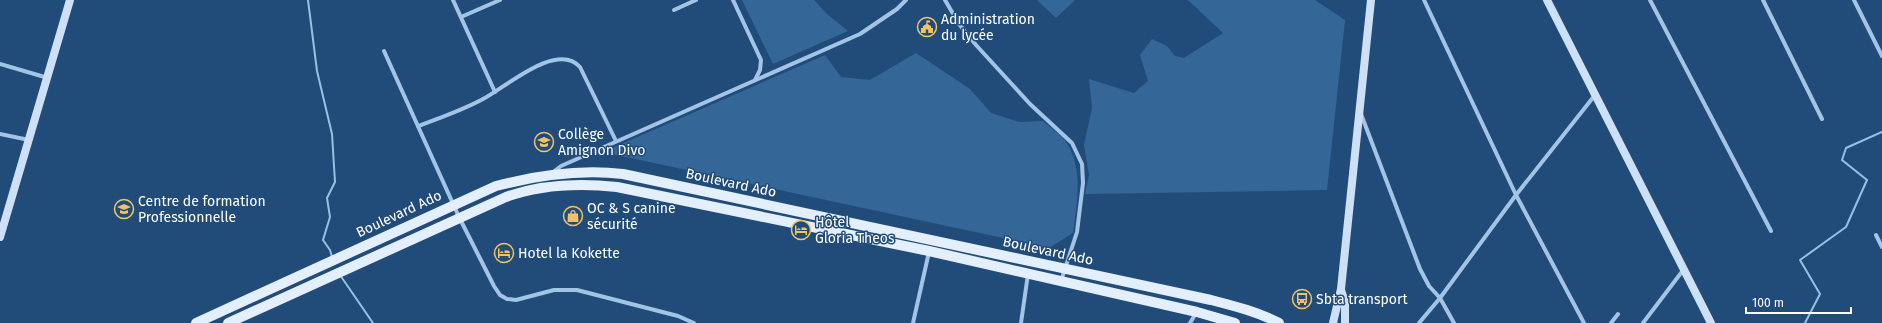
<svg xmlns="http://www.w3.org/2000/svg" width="1882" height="323" viewBox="0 0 1882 323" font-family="'Fira Sans',sans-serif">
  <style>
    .green { fill: #346698 }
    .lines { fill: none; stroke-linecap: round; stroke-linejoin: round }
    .stream { stroke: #97c0e6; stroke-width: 2 }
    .street { stroke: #a3c4e5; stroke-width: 4 }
    .secondary { stroke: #cde0f5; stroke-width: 8 }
    .primary { stroke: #e4effd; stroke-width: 10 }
    .labels { text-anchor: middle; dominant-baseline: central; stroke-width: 3; stroke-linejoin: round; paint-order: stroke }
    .poi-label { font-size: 14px; fill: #fff; stroke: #214c7a; text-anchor: start }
    .street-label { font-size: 14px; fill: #fff; stroke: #214c7a }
  </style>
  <rect width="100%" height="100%" fill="#214c7a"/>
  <g class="green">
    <path d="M742,0H814L827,14L848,31L773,64Z"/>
    <path d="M1037,0H1075L1056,18Z"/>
    <path d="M1188,0H1315L1345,20L1327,190L1085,194L1089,175L1084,145L1092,108L1089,79L1134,93L1148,81L1140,55L1152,39L1167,46L1175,56L1184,58L1223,33Z"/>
    <path d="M916,53L970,89L991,113L1020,122L1043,121C1050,128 1061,134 1066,142C1084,169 1077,203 1073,233L1049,248L603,152L825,55L841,77L870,80Z"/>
  </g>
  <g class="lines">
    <g class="stream">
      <path d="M308,0L317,71L332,134L335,182L327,198L330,217L323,240L330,250L332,257"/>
      <path d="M340,275L373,323"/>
      <path d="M1805,323L1820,294L1800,260L1846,227L1867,180L1842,160L1846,148L1882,132"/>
    </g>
    <g class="street">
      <path d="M453,0L495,92"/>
      <path d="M733,0L761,60L760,70L755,80"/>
      <path d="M945,0L959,24L976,45L1030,104L1072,143L1082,164L1083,183L1077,232L1061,281"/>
      <path d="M1424,0L1516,195L1584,323"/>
      <path d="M1650,0L1771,231"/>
      <path d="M1763,0L1822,119"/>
      <path d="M1854,0L1882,56"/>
      <path d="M674,10L696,0"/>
      <path d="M461,17L500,0"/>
      <path d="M384,51L459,217L494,286L500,295L507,299L516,300L554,290H577L678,316L694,323"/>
      <path d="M0,64L48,78"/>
      <path d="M1361,114L1420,269L1429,286L1440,298L1454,323"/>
      <path d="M418,126C440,118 463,110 483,99C506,87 557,41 580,67L616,141"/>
      <path d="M0,134L29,140"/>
      <path d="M552,173L561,166L860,34L897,9L906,0"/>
      <path d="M1876,235L1882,247"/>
      <path d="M913,323L929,252"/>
      <path d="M1021,323L1028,274"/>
      <path d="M1190,323L1196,313"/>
      <path d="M1419,323L1440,298L1516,195L1595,95"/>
      <path d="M1611,323L1618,314"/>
      <path d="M1643,323L1684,269"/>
    </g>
    <g class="secondary">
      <path d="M1547,0L1711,323"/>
      <path d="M0,237L70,0"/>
      <path d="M1341,290L1345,302V323"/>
      <path d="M1333,323L1341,289L1371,0"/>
    </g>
    <g class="primary">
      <path d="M196,323L496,186C538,175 579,169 623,174L1211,300C1234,306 1258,312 1279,323"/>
      <path d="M228,323L506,197C542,184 579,183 617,187L929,251L1197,312L1235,323"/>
    </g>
  </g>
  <defs>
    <g id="civic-ring" transform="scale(1)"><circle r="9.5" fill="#214c7a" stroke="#f2c365" stroke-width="1.5"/><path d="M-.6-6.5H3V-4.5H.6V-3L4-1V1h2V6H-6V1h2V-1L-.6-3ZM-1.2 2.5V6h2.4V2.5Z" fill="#f2c365"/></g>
    <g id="university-ring" transform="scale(1)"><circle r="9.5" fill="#214c7a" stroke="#f2c365" stroke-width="1.5"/><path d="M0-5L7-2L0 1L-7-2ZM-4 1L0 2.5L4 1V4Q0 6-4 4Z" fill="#f2c365"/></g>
    <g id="school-ring" transform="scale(1)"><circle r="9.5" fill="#214c7a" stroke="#f2c365" stroke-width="1.5"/><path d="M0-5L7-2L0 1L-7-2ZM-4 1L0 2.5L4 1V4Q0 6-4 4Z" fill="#f2c365"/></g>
    <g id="shop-ring" transform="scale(1)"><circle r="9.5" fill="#214c7a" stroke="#f2c365" stroke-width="1.5"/><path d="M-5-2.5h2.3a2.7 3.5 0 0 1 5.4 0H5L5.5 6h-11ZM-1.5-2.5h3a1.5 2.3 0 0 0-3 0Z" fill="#f2c365"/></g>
    <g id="hotel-ring" transform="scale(1)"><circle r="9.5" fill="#214c7a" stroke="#f2c365" stroke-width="1.5"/><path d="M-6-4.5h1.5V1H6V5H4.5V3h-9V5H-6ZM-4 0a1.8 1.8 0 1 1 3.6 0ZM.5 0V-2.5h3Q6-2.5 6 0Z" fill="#f2c365"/></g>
    <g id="bus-ring" transform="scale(1)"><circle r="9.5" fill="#214c7a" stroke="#f2c365" stroke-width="1.5"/><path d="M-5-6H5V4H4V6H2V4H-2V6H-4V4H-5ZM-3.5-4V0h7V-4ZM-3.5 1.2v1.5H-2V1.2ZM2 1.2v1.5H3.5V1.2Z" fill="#f2c365"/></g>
  </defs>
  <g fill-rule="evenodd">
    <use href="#civic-ring" x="927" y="27"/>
    <use href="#university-ring" x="544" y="142"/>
    <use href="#school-ring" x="124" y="209"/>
    <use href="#shop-ring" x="573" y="216"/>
    <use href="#hotel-ring" x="801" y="230"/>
    <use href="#hotel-ring" x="504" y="253"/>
    <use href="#bus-ring" x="1302" y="299"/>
  </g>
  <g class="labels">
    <g class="poi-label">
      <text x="941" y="19">Administration<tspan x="941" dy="16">du lycée</tspan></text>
      <text x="558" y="134">Collège<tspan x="558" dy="16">Amignon Divo</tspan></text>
      <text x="138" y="201">Centre de formation<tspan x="138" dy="16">Professionnelle</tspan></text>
      <text x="587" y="208">OC &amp; S canine<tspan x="587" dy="16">sécurité</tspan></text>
      <text x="815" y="222">Hôtel<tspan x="815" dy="16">Gloria Theos</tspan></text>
      <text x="518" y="253">Hotel la Kokette</text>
      <text x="1316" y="299">Sbta transport</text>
    </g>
    <g class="street-label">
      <text transform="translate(731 183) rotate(12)">Boulevard Ado</text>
      <text transform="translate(399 214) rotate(-25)">Boulevard Ado</text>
      <text transform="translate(1048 251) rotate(12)">Boulevard Ado</text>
    </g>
  </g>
  <path d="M1746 307v6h105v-6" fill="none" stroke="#ffffff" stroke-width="2"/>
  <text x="1752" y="307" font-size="12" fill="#ffffff" stroke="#214c7a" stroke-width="3" paint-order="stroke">100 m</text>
</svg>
